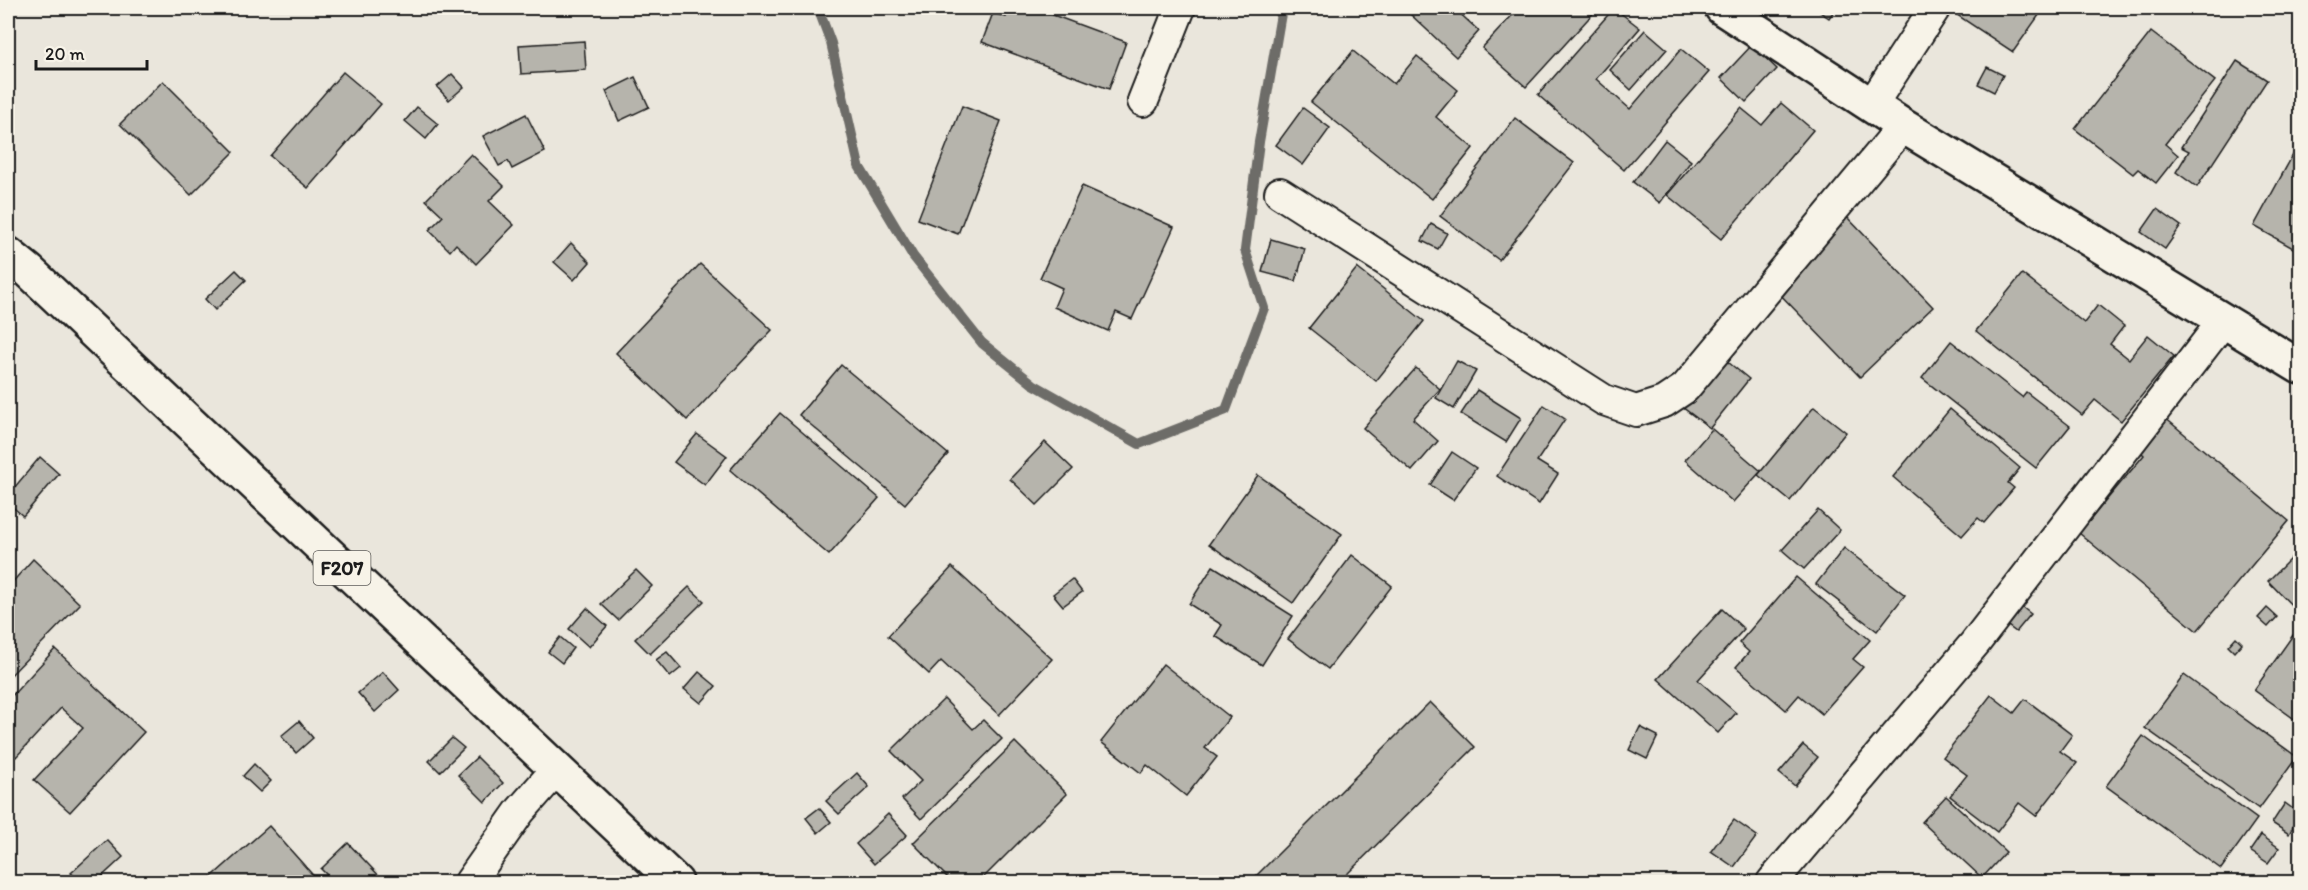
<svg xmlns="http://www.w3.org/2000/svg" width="2308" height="890" viewBox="0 0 2308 890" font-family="Itim,sans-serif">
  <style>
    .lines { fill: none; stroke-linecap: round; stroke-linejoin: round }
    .stream { stroke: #6d6c68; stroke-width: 10 }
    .building { fill: #b6b4ac; stroke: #1c1c1c; stroke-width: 1.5 }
    .street-casing { stroke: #1c1c1c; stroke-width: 34 }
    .secondary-casing { stroke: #1c1c1c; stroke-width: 38 }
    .primary-casing { stroke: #1c1c1c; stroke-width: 38 }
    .street { stroke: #f7f3e8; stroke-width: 30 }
    .secondary { stroke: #f7f3e8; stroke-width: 33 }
    .primary { stroke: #f7f3e8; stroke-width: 33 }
    .labels { text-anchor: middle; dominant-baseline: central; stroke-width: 6; stroke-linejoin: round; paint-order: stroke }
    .shield { fill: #f7f3e8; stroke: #5e5c59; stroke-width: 1.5 }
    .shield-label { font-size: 20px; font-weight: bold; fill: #1c1c1c }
  </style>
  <rect width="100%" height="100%" fill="#eae6dc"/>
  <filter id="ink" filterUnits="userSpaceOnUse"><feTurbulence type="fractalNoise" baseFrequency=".0167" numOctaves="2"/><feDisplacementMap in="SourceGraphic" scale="12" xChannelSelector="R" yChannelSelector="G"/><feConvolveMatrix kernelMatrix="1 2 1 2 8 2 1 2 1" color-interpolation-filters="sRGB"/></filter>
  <g filter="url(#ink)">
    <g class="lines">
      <path class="stream" d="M818,8L831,43L859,166L913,256L982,343L1033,384L1139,444L1226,410L1264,308L1245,250L1259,142L1282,8"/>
    </g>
    <g class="building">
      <path d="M1010,8H1034L1126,42L1109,89L982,42L993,13L1006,17Z"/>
      <path d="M1416,8H1454L1479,31L1456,57L1410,14Z"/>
      <path d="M1519,8H1598L1526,87L1482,48Z"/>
      <path d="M1614,8L1640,28L1596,79L1630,109L1681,49L1709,72L1624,170L1538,95Z"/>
      <path d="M1814,8H1836L1829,18Z"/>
      <path d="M1949,8H2044L2013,52L1948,9Z"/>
      <path d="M1645,30L1667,49L1631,90L1610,70Z"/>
      <path d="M2151,32L2215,81L2165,144L2178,155L2156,183L2138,169L2133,174L2075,129Z"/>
      <path d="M584,41L586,70L521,74L519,45Z"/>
      <path d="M1752,45L1777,69L1746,102L1721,78Z"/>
      <path d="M1353,51L1394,84L1417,56L1458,90L1436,117L1473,148L1432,199L1311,102Z"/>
      <path d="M2237,61L2267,80L2197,187L2176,172L2189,151L2181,147Z"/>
      <path d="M1987,67L2003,75L1994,92L1978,84Z"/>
      <path d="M343,72L381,104L308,188L270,156Z"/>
      <path d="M452,74L464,87L449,100L437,87Z"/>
      <path d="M635,77L649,107L619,121L606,91Z"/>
      <path d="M163,81L234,152L191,195L120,124Z"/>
      <path d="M1781,103L1813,130L1721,239L1667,195L1741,108L1762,125Z"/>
      <path d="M962,106L1001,121L958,234L918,219Z"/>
      <path d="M417,107L438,124L426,139L405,121Z"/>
      <path d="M1303,108L1330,128L1303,165L1276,145Z"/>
      <path d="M526,114L545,152L512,169L508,161L499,166L483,136Z"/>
      <path d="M1515,118L1574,163L1499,260L1440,216Z"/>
      <path d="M1665,140L1691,161L1660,203L1633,182Z"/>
      <path d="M2300,142V252L2254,226Z"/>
      <path d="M471,154L504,186L489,201L514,225L476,264L456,244L450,251L429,230L443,216L426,200Z"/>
      <path d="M1082,186L1174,227L1132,319L1116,312L1108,331L1054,307L1062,288L1040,278Z"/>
      <path d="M2157,209L2181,226L2165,249L2141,232Z"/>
      <path d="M1846,216L1933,307L1860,377L1772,286Z"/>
      <path d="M1431,224L1447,233L1438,249L1422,241Z"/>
      <path d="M1271,239L1305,249L1296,281L1262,272Z"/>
      <path d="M571,243L590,262L574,280L554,262Z"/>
      <path d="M700,264L772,330L687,420L616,353Z"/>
      <path d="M1357,268L1424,321L1376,381L1309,328Z"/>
      <path d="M236,270L246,280L215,310L205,299Z"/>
      <path d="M2022,274L2084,323L2098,305L2124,326L2110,344L2129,359L2148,335L2174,356L2121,421L2095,400L2082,415L1976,331Z"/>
      <path d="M1951,341L2022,397L2026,392L2070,426L2036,468L1922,378Z"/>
      <path d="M1718,354L1749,379L1710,428L1678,404Z"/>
      <path d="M1457,361L1476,371L1454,409L1436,398Z"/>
      <path d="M841,365L948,454L905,504L799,415Z"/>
      <path d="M1416,368L1440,389L1413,419L1438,441L1412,471L1363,428Z"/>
      <path d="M1477,390L1521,418L1506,442L1461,414Z"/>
      <path d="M1544,405L1565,419L1537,461L1558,474L1539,504L1497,476Z"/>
      <path d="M1814,407L1846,432L1790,501L1758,475Z"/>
      <path d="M1950,409L2020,468L2008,483L2014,488L1984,523L1978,518L1962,536L1893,477Z"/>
      <path d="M780,413L879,498L829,555L730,470Z"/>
      <path d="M2164,417L2289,521L2197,631L2079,533L2144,455L2138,449Z"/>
      <path d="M1712,429L1761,471L1733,502L1685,460Z"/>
      <path d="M697,434L727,456L705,485L674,462Z"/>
      <path d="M1045,442L1073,469L1037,505L1010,479Z"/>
      <path d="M1452,452L1476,468L1453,500L1430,485Z"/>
      <path d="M40,457L59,474L23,516L8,503V495Z"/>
      <path d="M1258,475L1342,534L1293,603L1209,544Z"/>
      <path d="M1818,510L1840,530L1804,569L1782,550Z"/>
      <path d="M1844,548L1905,595L1877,631L1816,584Z"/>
      <path d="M2300,549V614L2268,581Z"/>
      <path d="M1352,555L1392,586L1328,669L1288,639Z"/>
      <path d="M33,559L80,604L8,678V587Z"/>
      <path d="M1213,566L1293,616L1262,665L1215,636L1222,625L1189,604Z"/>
      <path d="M952,567L1052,659L999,715L941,661L929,674L888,636Z"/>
      <path d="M636,570L652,586L618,620L601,604Z"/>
      <path d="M1796,577L1870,640L1853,659L1863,667L1822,714L1799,695L1786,710L1736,667L1749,652L1739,643Z"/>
      <path d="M1072,579L1082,592L1063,606L1053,594Z"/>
      <path d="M689,587L704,601L650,654L635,639Z"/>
      <path d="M2018,604L2031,614L2016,632L2004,623Z"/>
      <path d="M587,608L607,626L589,647L569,629Z"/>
      <path d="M2267,608L2277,617L2268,627L2258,618Z"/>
      <path d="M1722,609L1744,629L1698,680L1736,713L1718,733L1658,679Z"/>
      <path d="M2293,635L2300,640V723L2254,690Z"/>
      <path d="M560,637L573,648L562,663L548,652Z"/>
      <path d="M2236,637L2242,643L2234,652L2228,646Z"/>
      <path d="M55,649L144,732L70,812L34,780L83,728L61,708L16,757L8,749V700Z"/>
      <path d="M667,652L681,668L670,677L656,660Z"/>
      <path d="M1163,664L1230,717L1205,748L1217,757L1186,796L1147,765L1141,773L1101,742Z"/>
      <path d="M383,672L399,690L375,712L358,693Z"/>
      <path d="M699,672L716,686L701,703L684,689Z"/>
      <path d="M2184,675L2297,757L2259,809L2145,728Z"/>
      <path d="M1991,695L2014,713L2025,699L2072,735L2060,751L2077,763L2036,816L2019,803L1997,832L1950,796L1967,775L1943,757Z"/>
      <path d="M944,699L973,729L983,720L1002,739L921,819L902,799L921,781L891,751Z"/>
      <path d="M1430,702L1475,747L1339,882H1250Z"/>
      <path d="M299,721L313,738L296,753L281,736Z"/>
      <path d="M1640,727L1658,736L1647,759L1629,750Z"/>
      <path d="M2143,736L2257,819L2221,869L2106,786Z"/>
      <path d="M452,738L464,748L440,772L429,761Z"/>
      <path d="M1015,742L1067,794L979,882H952L913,843Z"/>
      <path d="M1803,745L1818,757L1795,786L1779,773Z"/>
      <path d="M477,757L503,783L485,802L458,775Z"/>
      <path d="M254,764L271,781L260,792L243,776Z"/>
      <path d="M857,773L869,787L839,814L826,801Z"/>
      <path d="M1946,796L2006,852L1982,878L1922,822Z"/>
      <path d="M2285,803L2300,814L2289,834L2272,823Z"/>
      <path d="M819,808L831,822L818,833L806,818Z"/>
      <path d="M888,814L907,835L874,864L856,844Z"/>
      <path d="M1734,820L1757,836L1734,867L1711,851Z"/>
      <path d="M269,826L319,882H206Z"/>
      <path d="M2261,835L2279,848L2268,863L2250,851Z"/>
      <path d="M107,840L123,857L96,882H81L71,873Z"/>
      <path d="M348,843L385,882H334L321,869Z"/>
    </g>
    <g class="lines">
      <g class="street-casing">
        <g id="street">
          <path d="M1143,101L1180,8"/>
          <path d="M1871,106L1935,8"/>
          <path d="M1280,193L1604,400L1636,411L1664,402L1685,388L1903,126"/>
          <path d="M470,882L520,811L557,769"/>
          <path d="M1772,882L1975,643L2224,320"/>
        </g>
      </g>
      <g class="secondary-casing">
        <path id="secondary" d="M1722,8L1903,126L2300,367"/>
      </g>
      <g class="primary-casing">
        <path id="primary" d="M8,254L29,271L676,882"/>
      </g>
      <use href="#street" class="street"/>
      <use href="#secondary" class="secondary"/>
      <use href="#primary" class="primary"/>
    </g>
  </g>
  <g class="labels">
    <rect class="shield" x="313.5" y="551" width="57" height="34" rx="4.5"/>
    <g class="shield-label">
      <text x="342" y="568">F207</text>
    </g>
  </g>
  <rect width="2308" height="890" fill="none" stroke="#f7f3e8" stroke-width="30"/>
  <rect x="15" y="15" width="2278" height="860" fill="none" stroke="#1c1c1c" stroke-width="2" filter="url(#ink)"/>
  <path d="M36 60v9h111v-9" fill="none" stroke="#1c1c1c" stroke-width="3"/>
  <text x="45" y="60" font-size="18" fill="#1c1c1c" stroke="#f7f3e8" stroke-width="4.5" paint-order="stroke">20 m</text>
</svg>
